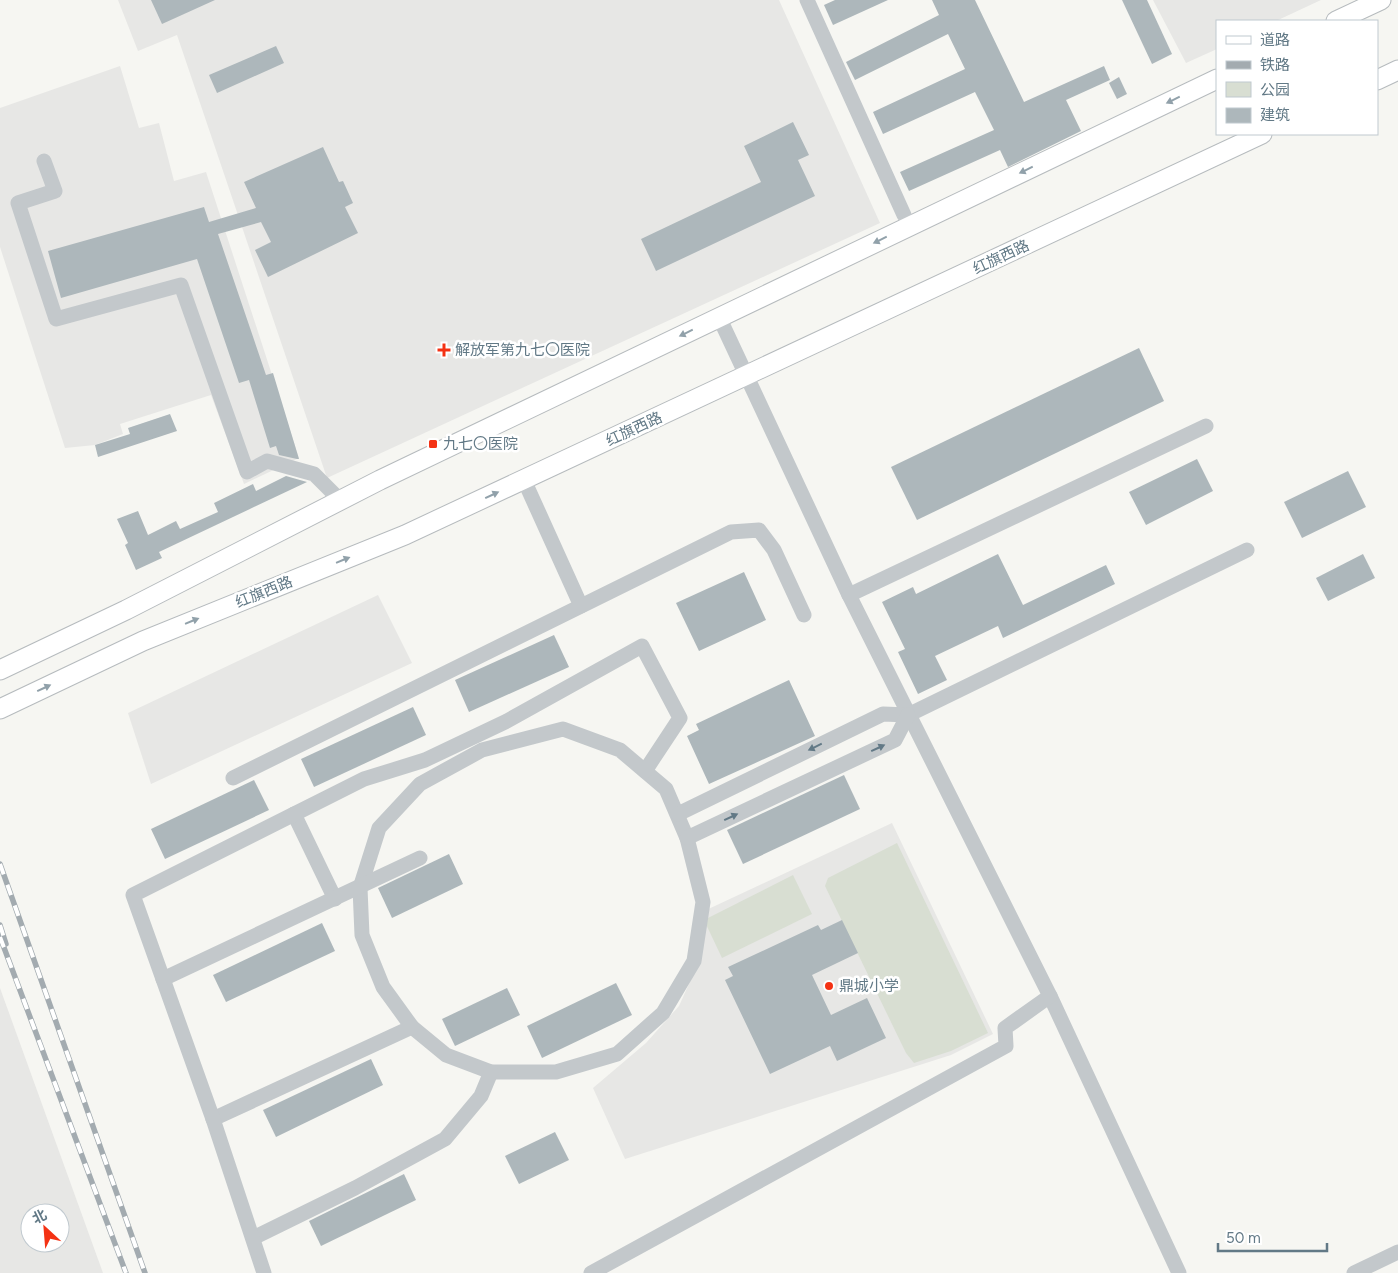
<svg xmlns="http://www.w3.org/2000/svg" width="1398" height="1273" viewBox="0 0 1398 1273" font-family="Figtree,'Noto Sans SC',sans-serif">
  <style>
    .built { fill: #e7e7e5; fill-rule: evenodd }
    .green { fill: #d8ded2 }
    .building { fill: #adb7bb }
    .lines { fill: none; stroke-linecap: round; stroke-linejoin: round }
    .major-casing { stroke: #b6bbbe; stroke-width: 21 }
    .minor { stroke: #c3c8cb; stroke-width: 15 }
    .major { stroke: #fff; stroke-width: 19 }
    .rail-casing { stroke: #a3abb0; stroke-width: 5.5 }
    .rail { stroke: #fff; stroke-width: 4; stroke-dasharray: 11; stroke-linecap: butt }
    .oneway { fill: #91a1aa }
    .oneway2 { fill: #627986 }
    .poi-dot { fill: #f43214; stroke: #fff; stroke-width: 2 }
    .labels { text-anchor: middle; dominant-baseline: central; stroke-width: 5; stroke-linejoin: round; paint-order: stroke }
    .street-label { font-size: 15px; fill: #627986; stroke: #fff }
    .poi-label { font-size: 15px; fill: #627986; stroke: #fff; text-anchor: start }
  </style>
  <rect width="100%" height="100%" fill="#f6f6f2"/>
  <g class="built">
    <path d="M118,0H779L880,223L327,478L177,35L138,51Z"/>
    <path d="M1153,0H1321L1276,21H1217V49L1186,63Z"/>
    <path d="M120,66L139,128L159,123L174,181L206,172L299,458L244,484L211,395L120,424L123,434L95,445L65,448L0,247V108Z"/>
    <path d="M378,595L412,663L151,784L128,713Z"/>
    <path d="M892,823L993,1034L951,1055L625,1159L593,1088L646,1043L679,1006L697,966L702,912Z"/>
    <path d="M0,988L103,1273H0ZM30,1213H60V1243H30Z"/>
  </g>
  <g class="green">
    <path d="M897,843L988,1033L951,1051L914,1063L906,1053L825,886L828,878Z"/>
    <path d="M793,875L812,914L722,958L704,920Z"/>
  </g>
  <g class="building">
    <path d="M151,0H215L162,24Z"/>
    <path d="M835,0H888L833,25L824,5Z"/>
    <path d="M932,0H975L1024,102L1104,66L1110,80L1066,100L1081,131L1008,167L1000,150L909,191L900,172L994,130L975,92L883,134L873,112L965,69L948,34L855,80L846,62L939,15Z"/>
    <path d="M1122,0H1147L1172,54L1152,64Z"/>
    <path d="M276,46L284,63L217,93L209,75Z"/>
    <path d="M1119,77L1127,94L1117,99L1109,83Z"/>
    <path d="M793,122L809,155L798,160L815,196L656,271L641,239L761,182L744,146Z"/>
    <path d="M323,147L339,182L343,181L353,203L345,207L358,233L268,277L255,250L271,242L261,222L218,234L266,375L273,373L299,459H297L279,455L276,446L270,448L249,380L239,383L197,259L61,298L48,251L204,207L209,222L256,208L244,182Z"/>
    <path d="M1139,348L1164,401L917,520L891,467Z"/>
    <path d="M170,414L177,431L98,457L95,445L130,434L128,428Z"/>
    <path d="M1197,459L1213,491L1146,525L1129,492Z"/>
    <path d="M1348,471L1366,507L1302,538L1284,502Z"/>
    <path d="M286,476L307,482L159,552L162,558L136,570L125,545L128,543L117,519L138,511L148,535L176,521L180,529L218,512L214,503L253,484L256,491Z"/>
    <path d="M998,554L1023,605L1106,565L1115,584L1003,638L998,626L935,656L947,680L918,694L898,652L905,649L882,602L913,587L916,594Z"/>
    <path d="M1363,554L1375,578L1328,601L1316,578Z"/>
    <path d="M744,572L766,620L699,651L676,603Z"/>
    <path d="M554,635L569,667L469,712L455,680Z"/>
    <path d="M789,680L815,736L709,784L687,736L699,730L696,724Z"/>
    <path d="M413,707L426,735L314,787L301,759Z"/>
    <path d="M844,775L860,809L743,864L727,830Z"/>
    <path d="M254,780L269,810L165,859L151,829Z"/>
    <path d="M449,854L463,884L392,918L378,888Z"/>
    <path d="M842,920L858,953L812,975L831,1015L867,998L886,1038L837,1061L830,1046L770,1074L725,980L733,976L728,967L818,925L821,930Z"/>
    <path d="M322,923L335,951L226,1002L213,975Z"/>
    <path d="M616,983L632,1015L542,1058L527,1026Z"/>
    <path d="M507,988L520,1015L455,1046L442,1019Z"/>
    <path d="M371,1059L383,1085L276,1137L263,1110Z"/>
    <path d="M555,1132L569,1160L519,1184L505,1156Z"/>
    <path d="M404,1174L416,1200L321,1246L309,1221Z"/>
  </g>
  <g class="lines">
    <g class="major-casing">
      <g id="major">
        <path d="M1336,21L1381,0"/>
        <path d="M1377,80L1398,70"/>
        <path d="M0,670L126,610L380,480L1217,79"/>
        <path d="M0,709L143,641L405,535L1262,134"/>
      </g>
    </g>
    <g class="minor">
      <path d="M807,0L904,215"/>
      <path d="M44,161L55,191L18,203L56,319L181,285L247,472L267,461L314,474L340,500"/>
      <path d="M719,317L849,595L1050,996L1179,1273"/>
      <path d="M524,480L581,606"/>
      <path d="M849,595L1206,426"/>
      <path d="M563,729L620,750L666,789L687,838L703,902L694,961L663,1013L617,1054L556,1072H491L446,1055L412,1027L383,987L362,935L360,888L379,828L420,784L482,750Z"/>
      <path d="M233,778L731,532L759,530L774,550L804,615"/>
      <path d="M294,814L335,899"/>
      <path d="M678,814L883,714L908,715L1247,550"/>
      <path d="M687,838L895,740L908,715"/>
      <path d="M163,979L420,858"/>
      <path d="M213,1119L412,1027"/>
      <path d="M253,1238L355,1188L445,1139L481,1096L491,1072"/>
      <path d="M264,1273L213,1119L133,895L364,779L425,760L507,721L642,646L680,718L645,771"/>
      <path d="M591,1273L1006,1046L1005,1028L1050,996"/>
      <path d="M1354,1273L1398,1252"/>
    </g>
    <use href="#major" class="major"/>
    <g class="rail-casing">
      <g id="rail">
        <path d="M0,864L145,1273"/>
        <path d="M0,925L6,944"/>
        <path d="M0,937L126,1273"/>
      </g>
    </g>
    <use href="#rail" class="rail"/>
  </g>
  <defs><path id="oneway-solid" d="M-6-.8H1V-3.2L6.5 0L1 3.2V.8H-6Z" transform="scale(1.25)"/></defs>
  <g class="oneway">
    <use href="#oneway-solid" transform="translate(1173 100) rotate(154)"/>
    <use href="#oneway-solid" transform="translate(1026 170) rotate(154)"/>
    <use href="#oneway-solid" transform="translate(880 240) rotate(154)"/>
    <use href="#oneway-solid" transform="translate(686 333) rotate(154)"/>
    <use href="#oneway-solid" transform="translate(492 495) rotate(-25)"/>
    <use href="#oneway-solid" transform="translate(343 560) rotate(-22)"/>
    <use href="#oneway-solid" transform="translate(192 621) rotate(-22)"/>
    <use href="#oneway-solid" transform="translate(44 688) rotate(-25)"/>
  </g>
  <g class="oneway2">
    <use href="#oneway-solid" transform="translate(815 747) rotate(154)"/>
    <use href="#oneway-solid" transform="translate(878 748) rotate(-25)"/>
    <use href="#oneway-solid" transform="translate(731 817) rotate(-25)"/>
  </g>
  <g class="poi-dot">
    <path d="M441.5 342.5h5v5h5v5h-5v5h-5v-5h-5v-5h5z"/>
    <rect x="428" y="439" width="10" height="10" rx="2.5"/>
    <circle cx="829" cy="986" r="5"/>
  </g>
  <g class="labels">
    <g class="street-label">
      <text transform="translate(1001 257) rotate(-25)">红旗西路</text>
      <text transform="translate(634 429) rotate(-25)">红旗西路</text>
      <text transform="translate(264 592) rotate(-22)">红旗西路</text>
    </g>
    <g class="poi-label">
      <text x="455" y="350">解放军第九七〇医院</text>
      <text x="443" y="444">九七〇医院</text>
      <text x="839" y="986">鼎城小学</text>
    </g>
  </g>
  <rect x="1216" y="20" width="162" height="115" fill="#ffffff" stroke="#c0c9cf"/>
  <rect x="1226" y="36" width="25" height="8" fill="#ffffff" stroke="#c0c9cf"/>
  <text x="1260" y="45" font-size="15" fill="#627986">道路</text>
  <rect x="1226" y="61" width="25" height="8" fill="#a3abb0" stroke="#c0c9cf"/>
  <text x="1260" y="70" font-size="15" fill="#627986">铁路</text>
  <rect x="1226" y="82" width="25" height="15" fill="#d8ded2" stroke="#c0c9cf"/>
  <text x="1260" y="95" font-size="15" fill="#627986">公园</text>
  <rect x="1226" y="108" width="25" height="15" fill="#adb7bb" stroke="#c0c9cf"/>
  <text x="1260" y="120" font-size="15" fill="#627986">建筑</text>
  <g transform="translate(45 1228) rotate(334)"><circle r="24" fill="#ffffff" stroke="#c0c9cf"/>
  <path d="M0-4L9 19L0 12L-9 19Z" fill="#f43214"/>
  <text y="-8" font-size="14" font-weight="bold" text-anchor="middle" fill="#627986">北</text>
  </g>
  <path d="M1218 1243v8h109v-8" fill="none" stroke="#627986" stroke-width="2.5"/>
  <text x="1226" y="1243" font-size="15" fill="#627986" stroke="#ffffff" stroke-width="4" paint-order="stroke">50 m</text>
</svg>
